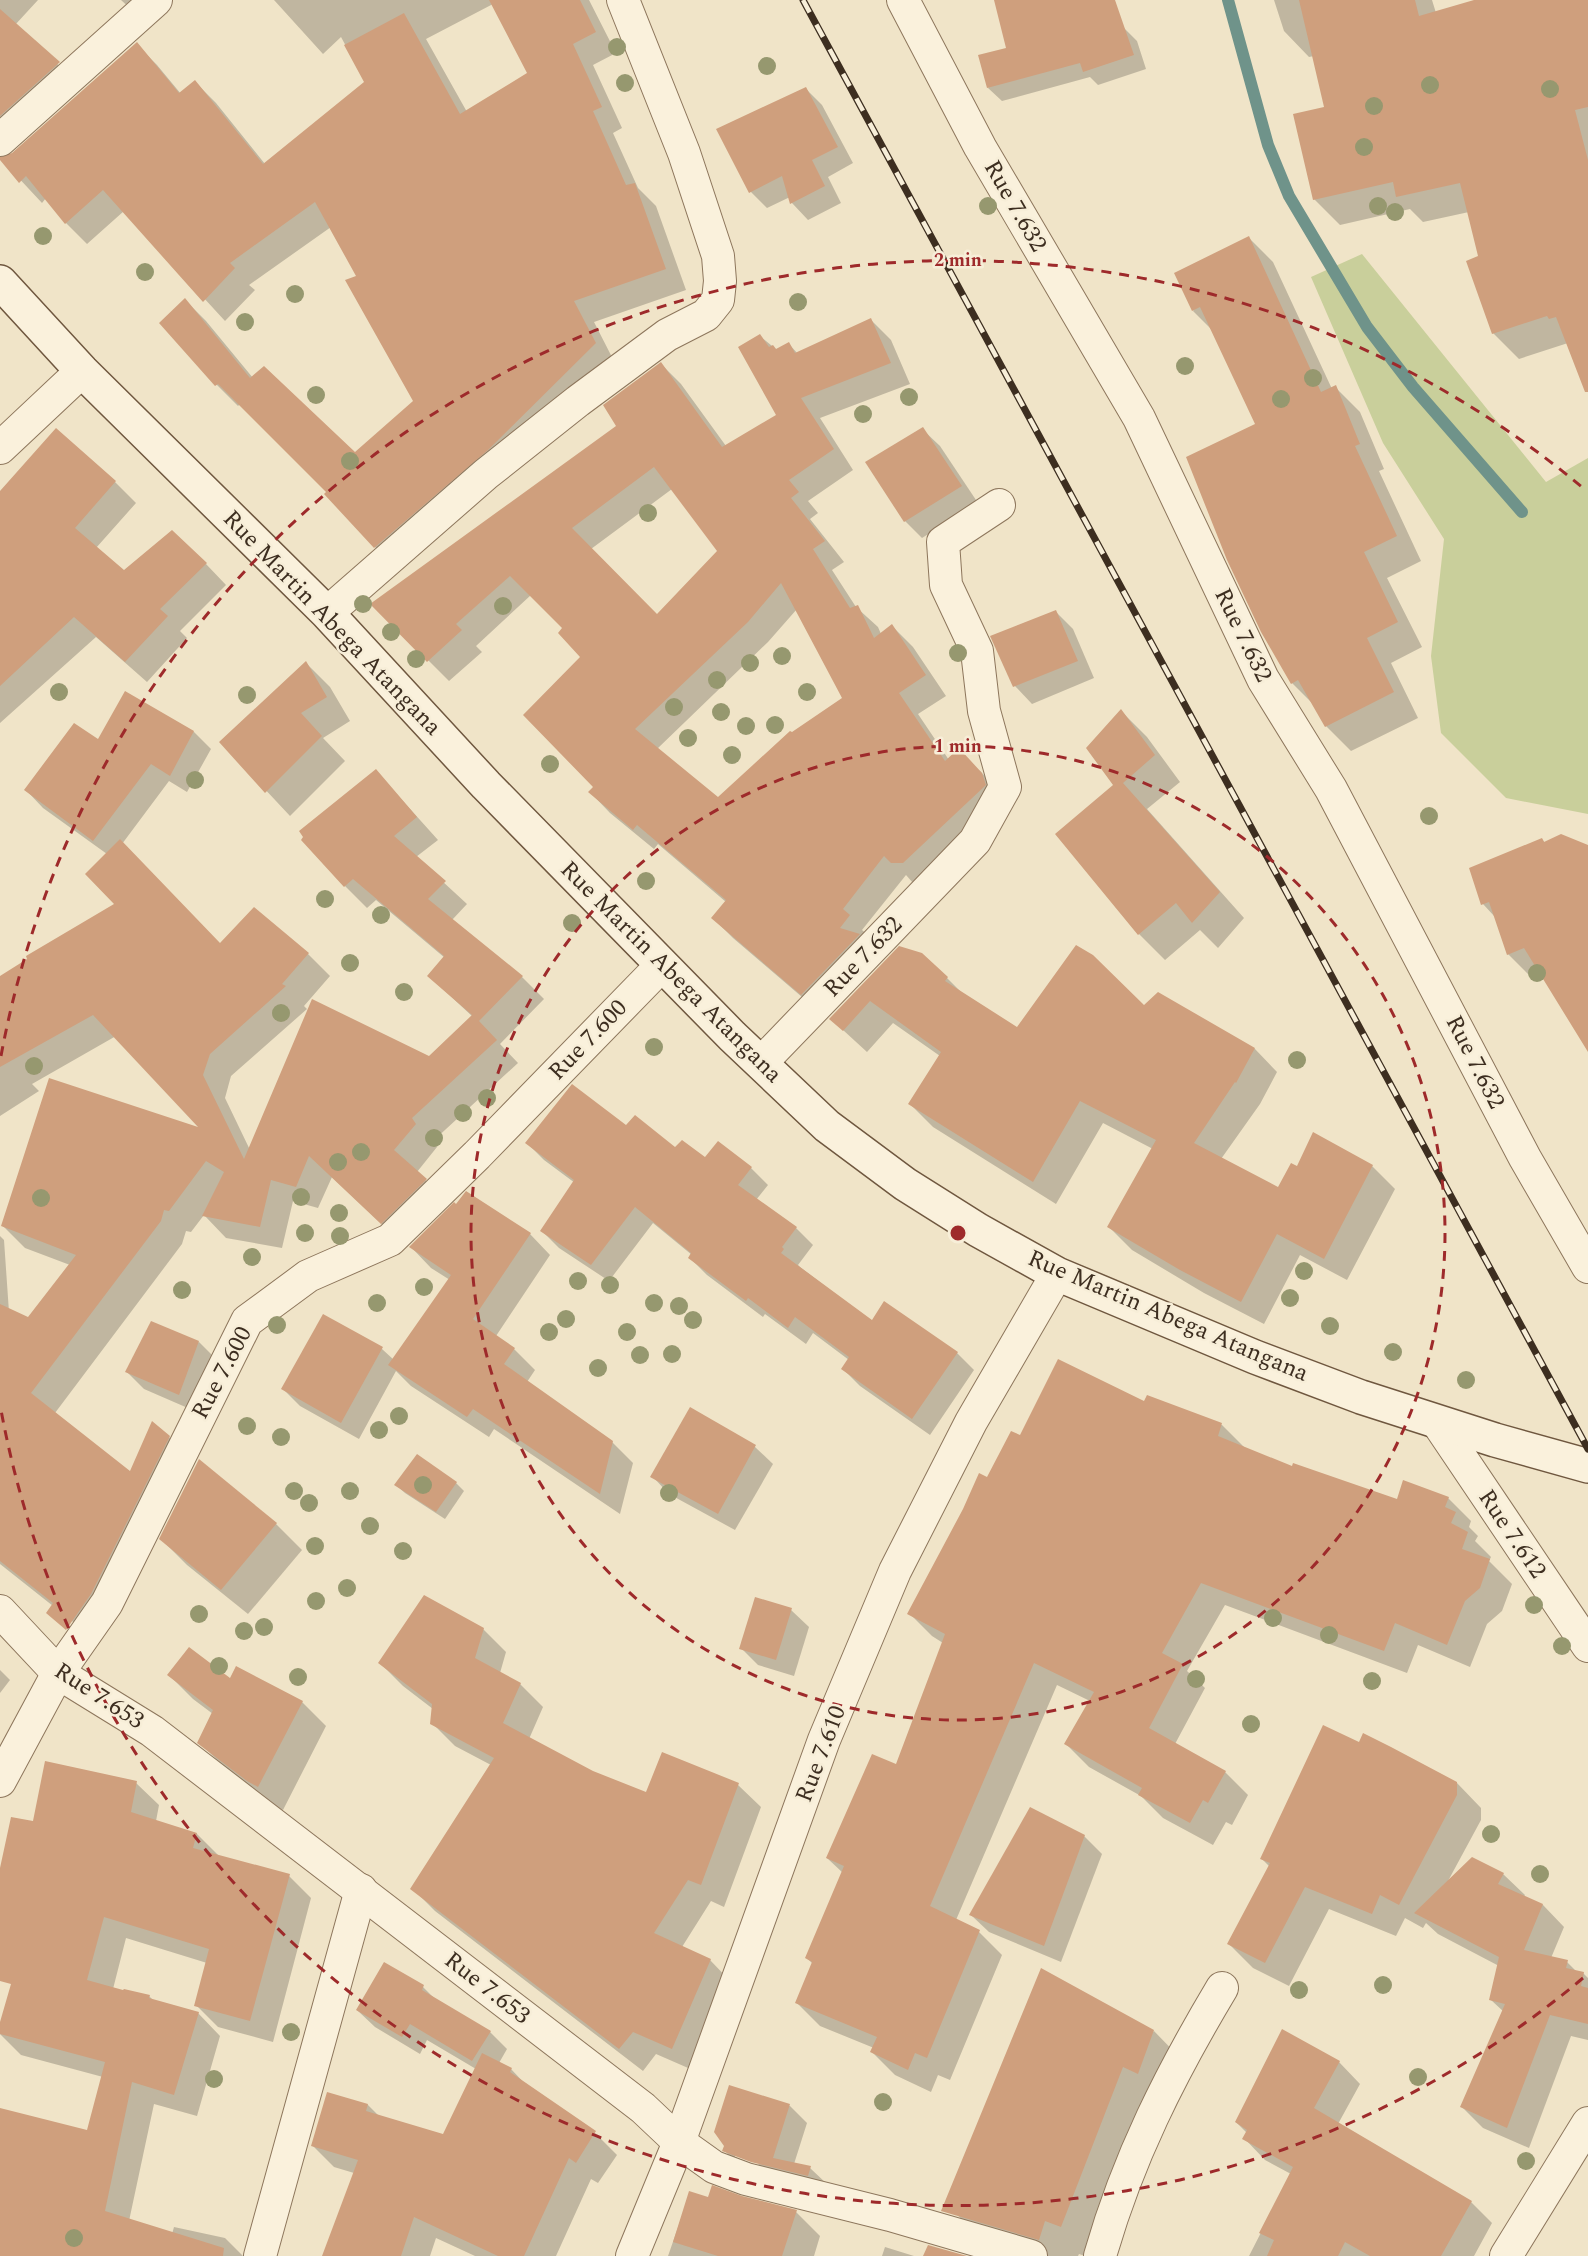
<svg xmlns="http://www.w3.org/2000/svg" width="1588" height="2256" viewBox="0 0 1588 2256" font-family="Spectral,serif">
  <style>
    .green { fill: #c9cf9b }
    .shadow { fill: #0003; fill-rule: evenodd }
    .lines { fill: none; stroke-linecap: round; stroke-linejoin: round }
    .stream { stroke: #6f938a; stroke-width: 12 }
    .building { fill: #cf9f7d; fill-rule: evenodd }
    .minor-casing { stroke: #8d765c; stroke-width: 34 }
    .secondary-casing { stroke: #6f573f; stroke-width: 36 }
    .minor { stroke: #faf1dc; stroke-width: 32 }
    .secondary { stroke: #faf1dc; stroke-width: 33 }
    .rail-casing { stroke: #3d2e20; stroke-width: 7 }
    .rail { stroke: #f7eed8; stroke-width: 4.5; stroke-dasharray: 14; stroke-linecap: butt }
    .tree { fill: #96986f }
    .ring { fill: none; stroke: #9e2a2b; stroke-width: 3; stroke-dasharray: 10 8 }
    .labels { text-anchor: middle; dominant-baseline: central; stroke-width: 5; stroke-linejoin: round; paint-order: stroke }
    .street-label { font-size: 24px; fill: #3d2e20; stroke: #f7eed8 }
    .centre { fill: #9e2a2b; stroke: #f7eed8; stroke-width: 3 }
    .ring-label { font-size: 18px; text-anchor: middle; font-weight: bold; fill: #9e2a2b; stroke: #f7eed8; stroke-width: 5; stroke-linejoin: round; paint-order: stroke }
  </style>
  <rect width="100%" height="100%" fill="#f0e4c8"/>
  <path class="green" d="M1362,254L1546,482L1588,458V814L1506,798L1441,733L1431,656L1444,539L1383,443L1311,277Z"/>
  <g class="shadow">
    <path d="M0,0H38L15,25L80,85L0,146Z"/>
    <path d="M121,0H168L147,24Z"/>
    <path d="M274,0H589L616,53L593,65L622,128L613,133L638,188L656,206L686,290L594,322L616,365L396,568L375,547L328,492L240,404L238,406L217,385L161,323L185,300L206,321L253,378L355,454L415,401L358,276L331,227L249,285L255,290L225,321L124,211L87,244L66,223L46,198L42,203L1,159L13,155L136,44L157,65L181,94L195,82L216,103L265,164L366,83L341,37L323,54ZM493,4L529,74L467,112L426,39Z"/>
    <path d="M995,0H1073L1123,27L1137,41L1146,69L1098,85L1090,77L1002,101L988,88L1008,49Z"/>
    <path d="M1274,0H1432L1436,13L1479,0H1588V375L1568,343L1519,359L1493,333L1480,257L1469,212L1423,222L1410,209L1340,225L1314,199L1326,108L1314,56L1309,57L1284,31Z"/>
    <path d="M806,89L822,105L853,163L828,177L841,203L808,220L792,203L790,197L767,208L751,192L718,129Z"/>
    <path d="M1248,237L1273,262L1332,389L1335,387L1360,412L1384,469L1379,471L1421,561L1387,578L1422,647L1391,663L1418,718L1351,751L1326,726L1314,705L1292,683L1257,425L1212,330L1193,311Z"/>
    <path d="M871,320L891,340L910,384L820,418L853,470L808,501L818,513L810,519L844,562L832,570L856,607L878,627L881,634L892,626L913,647L946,696L918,714L949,760L980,771L1003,795L924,883H913L906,875L862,930L870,937L823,1015L733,938L713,918L726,902L658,844L654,849L610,813L590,792L595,787L582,657L564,628L531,595L476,646L482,652L449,681L372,604L618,427L661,364L681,384L726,446L778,415L760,336L777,350L789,344L798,354ZM672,489L719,551L657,616L591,549ZM797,609L844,698L792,734L718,799L657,749L768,642Z"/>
    <path d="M922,429L940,446L978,503L922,538L905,521Z"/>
    <path d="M115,482L136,503L96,548L124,572L206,564L226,585L180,631L187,638L147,682L96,637L0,723V494Z"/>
    <path d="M1056,612L1073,629L1094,678L1032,704L1015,686Z"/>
    <path d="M306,663L330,687L350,721L323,738L345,761L290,816L221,742Z"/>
    <path d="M126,693L194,732L211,749L187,792L169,781L122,844L220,944L254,909L308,954L330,976L304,1006L307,1009L231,1076L225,1098L250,1150L430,1058L473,1017L429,976L445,958L376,900L367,908L345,886L376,771L438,840L416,857L467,904L452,920L522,977L544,999L500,1044L518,1063L433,1141L437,1147L417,1172L448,1202L404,1245L332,1177L318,1208L293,1201L282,1248L226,1238L204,1215L191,1232L186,1231L182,1244L55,1413L131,1473L169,1437L191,1459L77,1625L0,1564V1236L4,1240L11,1341L70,1265L25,1248L3,1226L203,1130L116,1036L32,1084L39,1091L0,1116V978L117,905L107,854L43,808L26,790L98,742Z"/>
    <path d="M1121,711L1147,737L1180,782L1147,809L1244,918L1218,948L1200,930L1165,960L1139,934L1057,834L1115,785Z"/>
    <path d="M1542,839L1545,843L1588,847V1049L1543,976L1534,980L1508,954L1495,917L1483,904L1471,869Z"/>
    <path d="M899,948L947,978L964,995L1018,1029L1144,1007L1158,994L1255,1049L1277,1072L1260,1104L1221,1159L1279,1189L1298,1168L1372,1166L1395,1189L1347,1280L1300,1255L1264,1324L1204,1293L1132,1250L1109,1227L1153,1149L1103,1123L1056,1204L933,1127L910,1104L940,1056L893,1023L867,1052L831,1019Z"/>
    <path d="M627,1127L676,1149L705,1159L751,1168L768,1185L756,1200L796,1228L813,1245L798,1265L800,1267L872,1322L957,1353L974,1370L930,1435L860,1386L843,1369L849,1360L813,1333L806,1344L765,1314L763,1317L707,1275L690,1258L692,1255L653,1223L609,1281L559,1248L542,1231L575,1183L544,1160L527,1143Z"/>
    <path d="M530,1234L550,1255L496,1336L514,1349L535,1370L527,1382L612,1442L633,1463L620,1514L494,1429L489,1437L411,1386L396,1371L359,1439L300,1406L283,1389L324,1316L382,1349L394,1360L450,1280L431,1268L411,1247Z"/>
    <path d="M199,1342L216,1359L197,1412L144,1389L127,1372Z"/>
    <path d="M1147,1397L1222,1425L1245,1448L1293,1468L1398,1501L1448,1498L1471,1521L1469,1527L1478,1536L1475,1541L1491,1557L1489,1561L1512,1584L1502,1611L1487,1624L1470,1667L1418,1645L1407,1673L1225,1605L1187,1671L1205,1688L1175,1744L1225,1772L1248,1795L1232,1825L1226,1822L1213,1845L1163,1818L1141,1796L1089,1767L1066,1744L1090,1701L1057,1685L956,1920L979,1932L1002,1955L950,2080L938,2075L931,2092L895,2075L872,2052L874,2048L820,2026L797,2003L813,1964L807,1958L843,1873L827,1858L897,1766L943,1643L932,1636L909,1613L988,1479L1021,1437L1145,1403Z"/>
    <path d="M690,1409L755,1447L773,1464L735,1530L669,1494L652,1476Z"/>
    <path d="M199,1461L276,1524L302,1550L248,1614L187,1565L161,1539Z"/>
    <path d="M456,1483L464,1491L445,1519L405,1493L396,1485Z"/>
    <path d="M791,1610L809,1627L794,1676L758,1665L741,1648Z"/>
    <path d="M483,1629L506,1652L500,1673L520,1684L543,1707L529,1739L592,1772L647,1794L738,1785L761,1807L724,1907L711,1901L682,1947L710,1960L732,1983L695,2071L656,2054L643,2071L435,1911L412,1888L491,1765L455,1746L432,1723L433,1709L403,1686L380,1663Z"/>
    <path d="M0,1670L10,1680L0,1693Z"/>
    <path d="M169,1675L230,1680L302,1702L326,1726L283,1810L272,1805L223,1766L199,1742L213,1714L193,1699Z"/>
    <path d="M1359,1744L1457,1783L1481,1808V1820L1448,1881L1503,1874L1525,1895L1524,1897L1543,1905L1564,1927L1551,1958L1567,1962L1577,1972L1583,1973L1588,1978V2040L1571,2036L1529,2148L1483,2128L1462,2107L1504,2012L1491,2000L1499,1966L1438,1934L1426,1923L1423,1928L1405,1918L1396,1936L1329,1909L1289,1986L1253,1968L1229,1944L1270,1867L1261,1858Z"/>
    <path d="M136,1783L159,1805L156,1821L197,1834L220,1857L289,1876L311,1898L273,2042L218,2027L196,2005L207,1963L126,1938L113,1989L149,1996L154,2001L198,2013L220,2036L197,2116L154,2104L129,2221L172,2234L174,2227L225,2238L243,2256H0V2109L88,2132L103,2077L21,2055L0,2034L20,1953L0,1949V1875L34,1823Z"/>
    <path d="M1084,1836L1102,1854L1061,1962L989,1932L971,1915Z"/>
    <path d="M423,1987L436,2000L490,2032L507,2049L499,2063L511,2069L528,2087L595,2133L617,2155L598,2183L591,2179L556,2256H475L436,2238L430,2256H323L354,2173L334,2167L312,2145L328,2093L368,2105L379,2116L444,2136L476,2069L427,2040L420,2054L375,2027L357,2010Z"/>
    <path d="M1154,2031L1187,2065L1085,2256L1079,2254L1078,2256H1029L980,2237L946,2204Z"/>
    <path d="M1339,2062L1360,2084L1338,2124L1471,2202L1492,2223L1474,2256H1249L1291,2174L1265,2160L1244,2138L1247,2133L1236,2122Z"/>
    <path d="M730,2087L790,2106L807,2123L794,2164L810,2168L828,2185L741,2168L724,2150ZM735,2154L759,2163L758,2166L735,2157Z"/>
    <path d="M690,2193L709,2199L741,2198L796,2212L820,2236L814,2256H668Z"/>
    <path d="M885,2247L914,2256H882Z"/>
  </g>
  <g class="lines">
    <path class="stream" d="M1228,0L1268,145L1289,196L1367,327L1413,387L1522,512"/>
  </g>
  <g class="building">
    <path d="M489,0H580L596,32L573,44L602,107L593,111L626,185L635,183L666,269L574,301L596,343L488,450L374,548L324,494L326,492L218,384L215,386L159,323L185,298L250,378L264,366L355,452L413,401L345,280L356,276L315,202L230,263L235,268L203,302L103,190L65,224L26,176L19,183L0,160V157L12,153L137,42L179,93L195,80L263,164L364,82L344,45L404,13L460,114L527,73Z"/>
    <path d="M994,0H1115L1134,55L1083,72L1080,63L987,88L978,55L1006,48Z"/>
    <path d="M1299,0H1415L1419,16L1474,0H1588V107L1575,110L1588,160V392H1585L1556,317L1549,319L1547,316L1492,334L1466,261L1478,256L1460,183L1396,197L1393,182L1313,200L1293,114L1324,107Z"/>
    <path d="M0,9L60,62L0,116Z"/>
    <path d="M806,87L838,147L812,160L825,186L790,204L782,176L749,193L716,129Z"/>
    <path d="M1249,236L1321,392L1336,385L1360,444L1355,446L1397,536L1364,552L1398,622L1367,638L1394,692L1325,727L1298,680L1291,684L1261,632L1227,560L1186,457L1255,424L1200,307L1192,311L1174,273Z"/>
    <path d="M871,318L891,363L801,398L834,449L789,480L799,492L791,498L825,541L813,549L850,608L858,605L874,638L892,624L926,675L899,693L945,761L959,748L982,773L986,785L903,863H891L884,856L843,909L850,915L840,928L860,934L801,995L711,918L726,900L637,825L633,830L588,792L593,787L523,715L580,657L558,633L562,628L510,576L456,624L462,630L427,662L370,604L616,426L603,405L661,362L722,447L776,415L738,347L760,334L769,347L773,345L776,349L789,342L795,353ZM654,467L717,551L657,614L572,528ZM781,583L842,698L792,732L790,731L718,797L635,729L748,622Z"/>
    <path d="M923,427L962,486L904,522L865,462Z"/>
    <path d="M56,428L116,481L75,528L124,570L172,530L207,563L160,609L168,616L125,662L74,617L0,686V491Z"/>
    <path d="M1056,610L1078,661L1013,687L990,636Z"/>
    <path d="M306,661L327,697L301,713L322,736L265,793L219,742Z"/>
    <path d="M125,691L194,731L170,776L151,764L93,841L24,790L74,723L98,739Z"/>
    <path d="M1121,709L1155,755L1123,783L1220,892L1192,923L1176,903L1138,935L1055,834L1113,785L1086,748Z"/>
    <path d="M376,769L417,817L394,836L446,881L428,899L523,976L479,1021L497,1040L412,1118L416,1124L394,1150L427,1179L381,1224L309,1156L296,1187L271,1180L260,1227L202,1216L224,1172L206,1161L169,1211L164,1210L161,1221L31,1393L130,1471L152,1421L170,1436L91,1594L66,1630L46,1613L53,1603L0,1561V1304L28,1317L76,1255L1,1226L49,1078L198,1127L93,1015L0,1067V976L27,959L26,956L114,904L85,874L120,839L220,943L254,907L309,953L282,984L286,986L210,1054L203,1075L244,1159L312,999L429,1056L472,1015L427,976L444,956L353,879L344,887L301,840L303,837L299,831Z"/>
    <path d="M1561,834L1588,845V1052L1524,948L1507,955L1489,902L1481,905L1469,868L1542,838L1544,842Z"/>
    <path d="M1076,945L1093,955L1144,1005L1158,992L1255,1048L1236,1083L1235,1082L1194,1143L1278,1187L1291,1163L1297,1166L1313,1132L1373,1165L1324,1259L1277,1234L1241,1302L1180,1270L1107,1227L1156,1140L1080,1101L1033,1182L908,1104L941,1052L870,1001L843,1031L829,1019L899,946L922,953L948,977L945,981L1017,1027Z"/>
    <path d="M572,1084L626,1125L635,1115L675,1147L682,1140L705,1157L718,1141L752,1167L738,1185L797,1227L782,1247L784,1249L781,1253L872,1320L884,1301L958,1352L912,1419L841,1369L849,1357L795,1317L788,1328L748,1298L746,1301L688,1258L691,1253L635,1207L591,1265L540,1231L574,1180L525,1143Z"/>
    <path d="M466,1191L531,1233L473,1319L515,1348L504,1364L613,1441L600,1494L473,1409L467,1417L388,1365L451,1275L409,1247L454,1202L456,1204Z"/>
    <path d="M323,1314L383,1347L341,1423L281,1389Z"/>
    <path d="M151,1321L199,1341L179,1395L125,1372Z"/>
    <path d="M1058,1359L1144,1401L1147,1395L1222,1423L1218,1436L1292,1466L1293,1463L1397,1499L1403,1480L1449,1497L1445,1507L1456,1512L1451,1523L1468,1532L1462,1549L1490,1559L1480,1588L1465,1601L1447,1645L1395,1623L1384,1651L1201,1583L1162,1653L1183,1664L1149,1728L1226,1771L1208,1803L1203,1800L1190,1823L1138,1795L1142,1788L1064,1744L1094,1692L1034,1663L930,1906L980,1930L927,2058L915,2053L908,2070L870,2052L877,2037L795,2003L812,1962L805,1958L844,1866L826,1858L872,1754L896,1764L945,1634L907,1614L963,1509L979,1473L987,1477L1011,1431L1020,1435Z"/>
    <path d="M690,1407L756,1445L718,1514L650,1477Z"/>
    <path d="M417,1454L457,1482L436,1512L394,1485Z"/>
    <path d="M199,1459L277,1523L221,1590L159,1539Z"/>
    <path d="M424,1595L484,1628L475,1658L521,1683L503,1723L593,1771L646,1792L662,1752L739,1783L701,1885L688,1880L654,1933L711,1959L672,2049L633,2032L619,2049L410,1889L494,1758L430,1724L432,1704L378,1663Z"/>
    <path d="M755,1597L792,1608L776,1660L739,1649Z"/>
    <path d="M189,1647L230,1678L236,1666L303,1701L258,1787L247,1781L197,1743L213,1710L167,1675Z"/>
    <path d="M1323,1725L1359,1742L1363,1733L1391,1747L1457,1782V1795L1399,1905L1380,1895L1372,1914L1305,1887L1265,1963L1227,1944L1270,1863L1260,1859Z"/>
    <path d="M45,1761L137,1781L131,1812L197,1833L193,1848L290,1874L250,2021L194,2006L209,1949L104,1917L87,1980L123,1990L124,1989L150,1995L149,1998L199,2012L174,2095L132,2082L105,2211L224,2248L223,2256H0V2108L87,2130L105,2062L0,2034V2022L11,1984L0,1981V1868L11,1817L33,1821Z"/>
    <path d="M1030,1807L1085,1835L1044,1946L969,1915Z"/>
    <path d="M1472,1857L1504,1873L1498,1884L1543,1904L1524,1950L1568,1960L1566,1968L1584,1972L1581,1986L1588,1988V2024L1550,2015L1507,2128L1460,2107L1505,2004L1489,2000L1499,1957L1414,1913Z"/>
    <path d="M384,1962L424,1985L422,1990L491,2031L472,2061L410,2024L402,2037L356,2010Z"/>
    <path d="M1041,1968L1154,2030L1138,2074L1123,2067L1061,2227L1045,2221L1039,2240L941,2211Z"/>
    <path d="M1282,2029L1340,2061L1314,2108L1472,2201L1441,2256H1370L1345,2242L1338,2256H1267L1274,2240L1259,2233L1293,2167L1242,2139L1247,2130L1235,2122Z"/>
    <path d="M482,2053L512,2068L510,2072L596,2131L576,2163L569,2158L524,2256H498L414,2217L401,2256H322L358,2160L311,2146L327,2092L368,2104L366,2111L443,2134Z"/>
    <path d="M729,2085L790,2104L773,2158L811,2166L808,2176L751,2162L722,2151L724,2146L714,2132Z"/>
    <path d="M712,2185L742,2196L797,2210L782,2256H718L673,2242L689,2191L708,2197Z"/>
    <path d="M928,2245L967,2256H923Z"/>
  </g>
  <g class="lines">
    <g class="minor-casing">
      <g id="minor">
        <path d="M903,0L980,147L1139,418L1263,679L1331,789L1525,1158L1588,1267"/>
        <path d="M0,140L156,0"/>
        <path d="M0,448L82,371"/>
        <path d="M327,613L486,474L578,401L667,335L706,315L718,300L720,281L718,256L684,153L623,0"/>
        <path d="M761,1063L975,841L1005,787L984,711L977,651L946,585L943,542L999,505"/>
        <path d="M1437,1422L1588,1646"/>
        <path d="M0,1611L58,1673L152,1731L643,2108L679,2142L714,2167L746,2179L890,2215L1031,2256"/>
        <path d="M0,1781L58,1673L107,1603L247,1321L308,1276L390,1240L477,1155L662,965"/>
        <path d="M260,2256L361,1890"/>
        <path d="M632,2256L679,2142L824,1740L895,1571L971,1422L1057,1274"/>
        <path d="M1100,2256C1128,2158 1170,2075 1222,1988"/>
        <path d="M1506,2256L1588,2123"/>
      </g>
    </g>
    <g class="secondary-casing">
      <path id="secondary" d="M0,282L82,371L327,613L486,785L732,1036L827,1126L905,1184L978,1230L1057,1274L1255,1357L1361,1397L1495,1440L1588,1466"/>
    </g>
    <use href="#minor" class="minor"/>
    <use href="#secondary" class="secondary"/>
    <g class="rail-casing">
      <path id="rail" d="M803,0L1588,1449"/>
    </g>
    <use href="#rail" class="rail"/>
  </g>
  <g class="tree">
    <circle cx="617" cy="47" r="9"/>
    <circle cx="767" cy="66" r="9"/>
    <circle cx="625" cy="83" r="9"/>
    <circle cx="1430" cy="85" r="9"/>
    <circle cx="1550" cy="89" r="9"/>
    <circle cx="1374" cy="106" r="9"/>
    <circle cx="1364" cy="147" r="9"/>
    <circle cx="988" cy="206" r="9"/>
    <circle cx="1378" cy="206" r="9"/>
    <circle cx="1395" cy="212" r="9"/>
    <circle cx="43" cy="236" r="9"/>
    <circle cx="145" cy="272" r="9"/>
    <circle cx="295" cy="294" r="9"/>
    <circle cx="798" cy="302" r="9"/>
    <circle cx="245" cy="322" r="9"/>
    <circle cx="1185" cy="366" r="9"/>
    <circle cx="1313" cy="378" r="9"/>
    <circle cx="316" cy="395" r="9"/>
    <circle cx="909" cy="397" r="9"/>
    <circle cx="1281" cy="399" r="9"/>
    <circle cx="863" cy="414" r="9"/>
    <circle cx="350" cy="461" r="9"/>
    <circle cx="648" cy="513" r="9"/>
    <circle cx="363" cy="604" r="9"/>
    <circle cx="503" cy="606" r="9"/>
    <circle cx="391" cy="632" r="9"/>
    <circle cx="958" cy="653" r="9"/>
    <circle cx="782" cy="656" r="9"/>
    <circle cx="416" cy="659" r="9"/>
    <circle cx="750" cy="663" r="9"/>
    <circle cx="717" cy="680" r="9"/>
    <circle cx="59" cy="692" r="9"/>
    <circle cx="807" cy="692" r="9"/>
    <circle cx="247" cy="695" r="9"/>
    <circle cx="674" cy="707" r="9"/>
    <circle cx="721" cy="712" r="9"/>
    <circle cx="775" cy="725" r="9"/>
    <circle cx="746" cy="726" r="9"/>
    <circle cx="688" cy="738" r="9"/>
    <circle cx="732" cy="755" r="9"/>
    <circle cx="550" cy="764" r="9"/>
    <circle cx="195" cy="780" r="9"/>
    <circle cx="1429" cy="816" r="9"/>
    <circle cx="646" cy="881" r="9"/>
    <circle cx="325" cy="899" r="9"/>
    <circle cx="381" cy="915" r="9"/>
    <circle cx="572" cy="923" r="9"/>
    <circle cx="350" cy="963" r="9"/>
    <circle cx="1537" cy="973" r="9"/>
    <circle cx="404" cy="992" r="9"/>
    <circle cx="281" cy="1013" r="9"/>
    <circle cx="654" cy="1047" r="9"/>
    <circle cx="1297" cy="1060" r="9"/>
    <circle cx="34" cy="1066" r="9"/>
    <circle cx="487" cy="1098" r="9"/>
    <circle cx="463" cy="1113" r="9"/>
    <circle cx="434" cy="1138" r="9"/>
    <circle cx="361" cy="1152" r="9"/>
    <circle cx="338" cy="1162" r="9"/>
    <circle cx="301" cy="1197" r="9"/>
    <circle cx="41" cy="1198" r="9"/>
    <circle cx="339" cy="1213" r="9"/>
    <circle cx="305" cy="1233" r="9"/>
    <circle cx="340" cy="1236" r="9"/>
    <circle cx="252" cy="1257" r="9"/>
    <circle cx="1304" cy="1271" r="9"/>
    <circle cx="578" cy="1281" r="9"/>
    <circle cx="610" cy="1285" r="9"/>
    <circle cx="424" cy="1287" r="9"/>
    <circle cx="182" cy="1290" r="9"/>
    <circle cx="1290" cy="1298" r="9"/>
    <circle cx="377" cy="1303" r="9"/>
    <circle cx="654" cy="1303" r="9"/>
    <circle cx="679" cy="1306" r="9"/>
    <circle cx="566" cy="1319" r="9"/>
    <circle cx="693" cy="1320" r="9"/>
    <circle cx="277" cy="1325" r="9"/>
    <circle cx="1330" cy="1326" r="9"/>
    <circle cx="549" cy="1332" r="9"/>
    <circle cx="627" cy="1332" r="9"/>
    <circle cx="1393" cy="1352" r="9"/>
    <circle cx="672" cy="1354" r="9"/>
    <circle cx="640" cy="1355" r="9"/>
    <circle cx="598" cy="1368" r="9"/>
    <circle cx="1466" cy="1380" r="9"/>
    <circle cx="399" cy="1416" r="9"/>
    <circle cx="247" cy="1426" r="9"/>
    <circle cx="379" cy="1430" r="9"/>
    <circle cx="281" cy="1437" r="9"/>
    <circle cx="423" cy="1485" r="9"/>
    <circle cx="294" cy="1491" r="9"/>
    <circle cx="350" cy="1491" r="9"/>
    <circle cx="669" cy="1493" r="9"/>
    <circle cx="309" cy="1503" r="9"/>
    <circle cx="370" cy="1526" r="9"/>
    <circle cx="315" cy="1546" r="9"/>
    <circle cx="403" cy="1551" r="9"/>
    <circle cx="347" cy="1588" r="9"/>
    <circle cx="316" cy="1601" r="9"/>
    <circle cx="1534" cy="1605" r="9"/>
    <circle cx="199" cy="1614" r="9"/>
    <circle cx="1273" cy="1618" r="9"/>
    <circle cx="264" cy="1627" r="9"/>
    <circle cx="244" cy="1631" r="9"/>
    <circle cx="1329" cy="1635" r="9"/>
    <circle cx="1562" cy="1646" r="9"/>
    <circle cx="219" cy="1666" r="9"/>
    <circle cx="298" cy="1677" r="9"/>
    <circle cx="1196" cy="1679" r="9"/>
    <circle cx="1372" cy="1681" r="9"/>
    <circle cx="1251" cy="1724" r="9"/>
    <circle cx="1491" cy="1834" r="9"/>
    <circle cx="1540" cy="1874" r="9"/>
    <circle cx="1383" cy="1985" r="9"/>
    <circle cx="1299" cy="1990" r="9"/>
    <circle cx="291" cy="2032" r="9"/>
    <circle cx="1418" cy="2077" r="9"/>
    <circle cx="214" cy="2079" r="9"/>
    <circle cx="883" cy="2102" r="9"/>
    <circle cx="1526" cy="2161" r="9"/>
    <circle cx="74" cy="2238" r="9"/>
  </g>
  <g class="ring">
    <circle cx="958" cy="1233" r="487"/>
    <path d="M1583 1978A973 973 0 0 1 1 1410M1 1056A973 973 0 0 1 1583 488"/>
  </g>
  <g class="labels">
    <g class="street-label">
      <text transform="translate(1015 206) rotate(60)">Rue 7.632</text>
      <text transform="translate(332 623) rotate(46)">Rue Martin Abega Atangana</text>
      <text transform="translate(1243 635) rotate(64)">Rue 7.632</text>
      <text transform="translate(863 957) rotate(-46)">Rue 7.632</text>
      <text transform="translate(671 972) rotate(45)">Rue Martin Abega Atangana</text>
      <text transform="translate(588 1040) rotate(-46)">Rue 7.600</text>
      <text transform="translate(1475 1062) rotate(63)">Rue 7.632</text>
      <text transform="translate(1168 1316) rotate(23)">Rue Martin Abega Atangana</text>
      <text transform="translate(222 1373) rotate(-62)">Rue 7.600</text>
      <text transform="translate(1512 1534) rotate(56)">Rue 7.612</text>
      <text transform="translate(99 1696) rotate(33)">Rue 7.653</text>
      <text transform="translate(821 1754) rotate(-69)">Rue 7.610</text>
      <text transform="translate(487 1988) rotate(38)">Rue 7.653</text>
    </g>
  </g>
  <circle cx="958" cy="1233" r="9" class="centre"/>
  <g class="ring-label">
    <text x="958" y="266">2 min</text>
    <text x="958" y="752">1 min</text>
  </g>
</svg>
